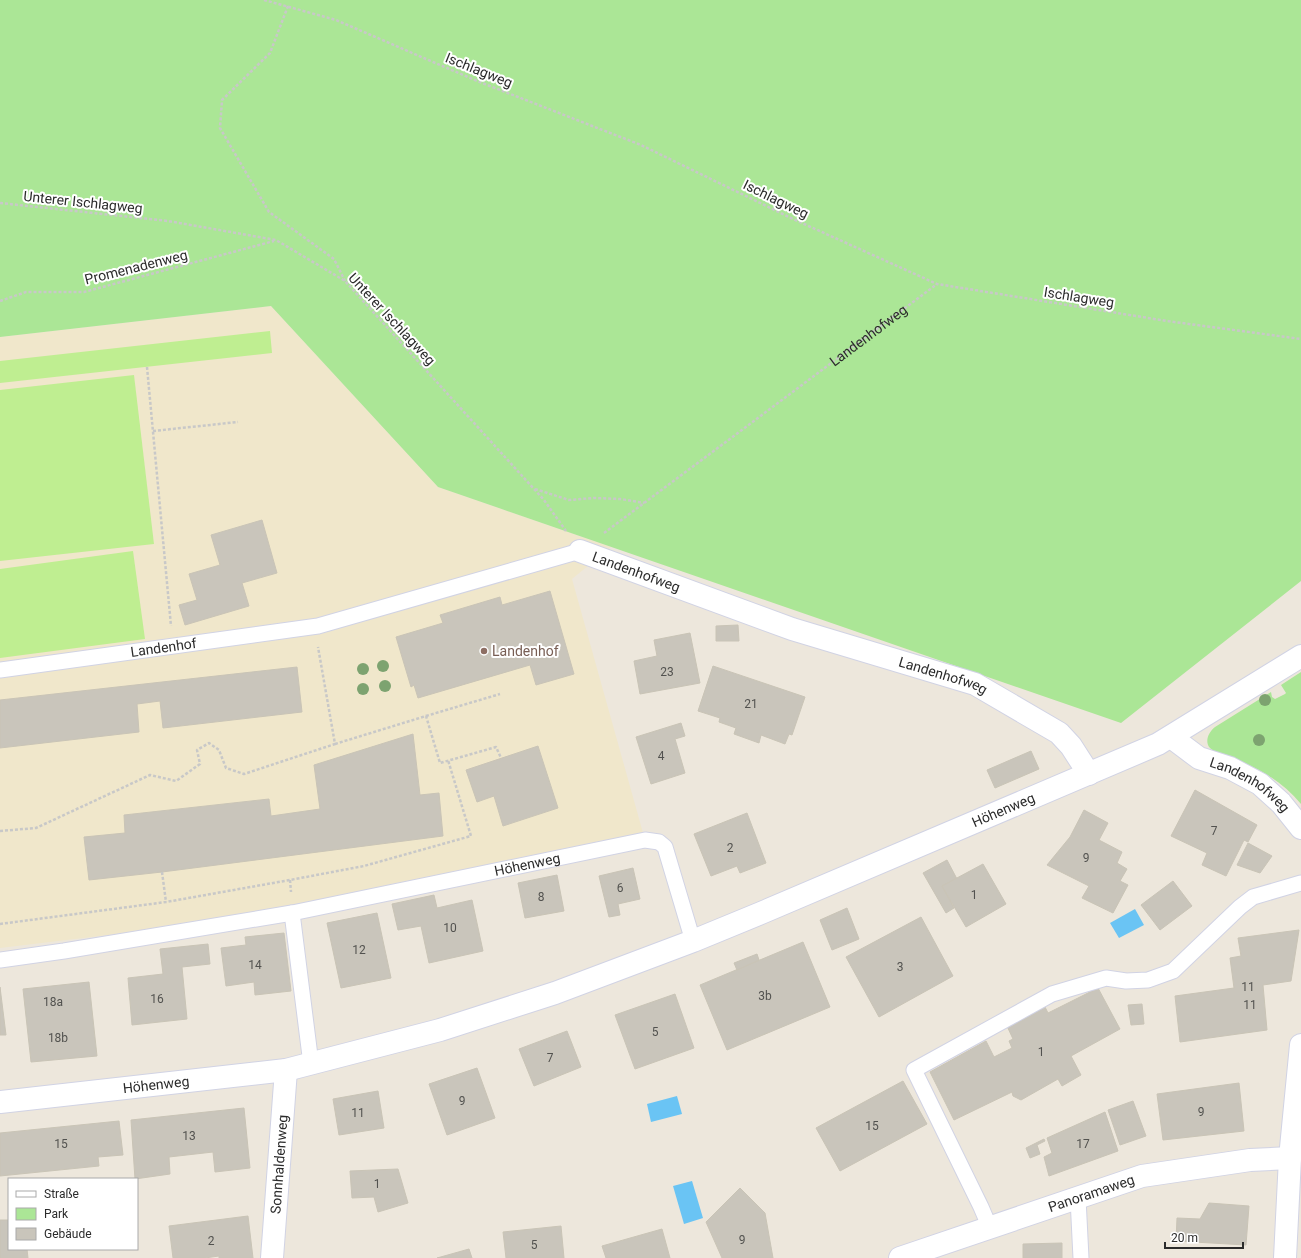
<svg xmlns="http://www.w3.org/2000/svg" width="1301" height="1258" viewBox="0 0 1301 1258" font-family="Roboto,sans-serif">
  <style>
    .education { fill: #f0e7cb }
    .green { fill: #abe696 }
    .pitch { fill: #bfee91 }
    .water { fill: #6ac4f4 }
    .building { fill: #c9c5bb; stroke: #c9c4b6 }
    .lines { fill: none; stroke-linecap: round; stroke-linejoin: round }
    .service-casing { stroke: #d1d3e4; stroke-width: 17 }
    .minor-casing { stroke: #d1d3e4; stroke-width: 24 }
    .path { stroke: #c8c8c8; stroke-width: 2.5; stroke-dasharray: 3 2; stroke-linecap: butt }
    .service { stroke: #fff; stroke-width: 15 }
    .minor { stroke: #fff; stroke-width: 22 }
    .tree { fill: #7da370 }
    .education-dot { fill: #8d6e63; stroke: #fff; stroke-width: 1.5 }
    .labels { text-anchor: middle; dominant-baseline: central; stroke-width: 4; stroke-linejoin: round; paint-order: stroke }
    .number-label { font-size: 12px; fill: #52524f }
    .street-label { font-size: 14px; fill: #2b2b2b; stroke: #fff }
    .education-label { font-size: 14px; fill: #785e54; stroke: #fff; text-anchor: start }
  </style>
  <rect width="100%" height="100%" fill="#ede7dc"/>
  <path class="education" d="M271,306L438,487L611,547L572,579L645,840L292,913L0,948V337Z"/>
  <g class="green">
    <path d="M0,0H1301V581L1121,723L438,487L271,306L0,337Z"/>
    <path d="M1301,672V804C1286,786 1266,772 1244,763C1235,759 1216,755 1210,748C1204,741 1209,732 1215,727L1271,692L1272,697L1275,699L1285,694L1286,693L1281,685Z"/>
  </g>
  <g class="pitch">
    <path d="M270,331L272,353L0,383V361Z"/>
    <path d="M134,375L154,544L0,561V390Z"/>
    <path d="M133,551L145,639L0,658V569Z"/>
  </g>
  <g class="water">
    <path d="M1135,909L1144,925L1119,938L1110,923Z"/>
    <path d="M677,1096L682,1114L651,1122L647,1104Z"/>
    <path d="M692,1181L703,1218L684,1224L673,1186Z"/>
  </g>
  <g class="building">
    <path d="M262,520L277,573L242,583L249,606L185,625L179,605L197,600L189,574L220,565L211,535Z"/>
    <path d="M550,591L574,674L536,685L530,665L418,698L414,685L411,687L396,637L443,623L440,615L500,597L502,605Z"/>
    <path d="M738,625L739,641H716V626Z"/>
    <path d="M690,633L700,683L640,694L634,661L657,656L654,640Z"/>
    <path d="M713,666L805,697L792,735L789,734L785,744L761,735L759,743L734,734L736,728L719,722L720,718L698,711Z"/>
    <path d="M297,667L302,712L163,728L160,701L137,704L139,732L0,748V700Z"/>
    <path d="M681,723L685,736L675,739L685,773L651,784L636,737Z"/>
    <path d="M413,734L420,795L439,793L443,836L162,872L89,880L84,837L125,833L124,815L269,799L271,816L320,809L314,765Z"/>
    <path d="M538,746L558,808L503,826L494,796L477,802L466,770Z"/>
    <path d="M1031,751L1039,769L995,788L987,770Z"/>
    <path d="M1195,790L1257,825L1248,842L1244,840L1226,876L1202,865L1207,853L1171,836Z"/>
    <path d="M1084,810L1108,823L1099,840L1122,852L1117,863L1127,869L1120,881L1128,885L1113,913L1082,898L1089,886L1047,865L1070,837Z"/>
    <path d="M747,813L766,863L740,873L737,866L711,876L694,834Z"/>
    <path d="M1248,843L1272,856L1260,873L1237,865Z"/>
    <path d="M947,860L957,879L942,886L954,908L946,913L923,873Z"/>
    <path d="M983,864L1006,904L966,927L942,886Z"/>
    <path d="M633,868L640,899L618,904L620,915L609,917L599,876Z"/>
    <path d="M557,875L564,911L525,918L518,883Z"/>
    <path d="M1173,881L1192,906L1160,930L1141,905Z"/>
    <path d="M434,895L437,908L472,900L483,951L429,963L421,926L398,930L392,904Z"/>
    <path d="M847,908L859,939L832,950L820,920Z"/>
    <path d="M377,913L391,978L341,988L327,923Z"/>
    <path d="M921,917L953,976L879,1017L846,957Z"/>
    <path d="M1299,930L1291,981L1263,985L1267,1030L1180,1042L1175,996L1234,988L1230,958L1241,956L1238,938Z"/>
    <path d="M284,933L291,991L255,995L254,982L226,986L221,948L246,945L245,937Z"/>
    <path d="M803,942L830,1007L727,1050L700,985Z"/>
    <path d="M208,944L210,964L182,967L187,1019L132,1025L128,978L163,974L160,949Z"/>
    <path d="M757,954L759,960L737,970L734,963Z"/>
    <path d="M89,982L97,1056L31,1062L23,989Z"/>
    <path d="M0,987L6,1035H0Z"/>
    <path d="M1098,988L1120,1029L1071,1056L1081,1075L1062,1086L1058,1079L1021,1100L1013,1096L1012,1092L954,1120L930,1072L986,1041L994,1057L1012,1048L1009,1041L1013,1039L1007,1026L1044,1005L1048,1013Z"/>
    <path d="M675,994L694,1048L635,1069L615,1015Z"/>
    <path d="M1142,1004L1144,1024L1131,1025L1128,1005Z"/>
    <path d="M567,1031L581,1067L534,1086L519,1049Z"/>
    <path d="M477,1068L495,1118L447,1135L429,1084Z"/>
    <path d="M903,1081L927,1124L840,1171L816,1128Z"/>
    <path d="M1239,1083L1244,1131L1163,1140L1157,1094Z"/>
    <path d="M378,1091L384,1128L339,1135L333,1099Z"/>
    <path d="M1133,1101L1146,1136L1120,1145L1108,1110Z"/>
    <path d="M244,1108L250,1168L215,1172L213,1152L169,1157L170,1174L135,1179L131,1120Z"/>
    <path d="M1105,1112L1118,1151L1049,1176L1044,1157L1052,1153L1047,1138Z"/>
    <path d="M119,1121L123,1155L98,1157L99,1166L0,1176V1133Z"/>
    <path d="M1044,1139L1045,1141L1037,1145L1040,1154L1030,1158L1026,1148Z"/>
    <path d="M398,1169L408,1203L378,1212L374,1197L352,1198L350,1171Z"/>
    <path d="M740,1188L765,1213L773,1258H722L706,1222Z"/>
    <path d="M1209,1203L1249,1206L1246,1245L1176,1241L1177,1218L1200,1219Z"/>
    <path d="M248,1216L253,1258H219V1256L205,1258H173L169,1226Z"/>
    <path d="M0,1220H8L9,1249H27L28,1258H0Z"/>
    <path d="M561,1226L564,1258H506L503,1232Z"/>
    <path d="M662,1229L670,1258H606L602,1246Z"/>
    <path d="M1062,1243V1258H1023V1244Z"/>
    <path d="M469,1249L472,1258H437Z"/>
  </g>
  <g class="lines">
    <g class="service-casing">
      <g id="service">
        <path id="s2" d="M0,670L318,626L580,551"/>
        <path d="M292,913L311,1064"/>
        <path id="s3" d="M0,960L64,951L292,913L645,840L659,842L665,847L693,941"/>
        <path d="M1078,1198L1081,1258"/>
        <path d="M990,1228L981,1207L914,1070L1052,994L1106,978L1126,981L1148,980L1173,971L1240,907L1253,897L1301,883"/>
      </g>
    </g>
    <g class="minor-casing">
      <g id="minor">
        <path id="s4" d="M580,551L792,629L975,684L1059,733L1071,746L1089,774"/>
        <path id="s5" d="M1171,737L1199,758L1230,768L1260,784L1281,803L1301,828"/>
        <path id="s6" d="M0,1102L286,1070L440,1030L555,993L693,941L761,913L1158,744L1301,656"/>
        <path id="s7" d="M272,1258L286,1070"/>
        <path id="s8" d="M900,1258L1142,1176L1250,1160L1290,1158"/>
        <path d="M1285,1258L1290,1158L1301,1045"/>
      </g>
    </g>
    <g class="path">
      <path d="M264,0L336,20L477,81L641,145L793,219L937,284L1167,321L1301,339"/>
      <path d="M288,6L270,53L222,100L220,128L269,212L334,259L345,281"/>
      <path d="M0,203L168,221L276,240L345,281L544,500L566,531"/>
      <path d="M0,301L26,292H84L274,241"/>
      <path d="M147,367L171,626"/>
      <path d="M153,431L238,422"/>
      <path d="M535,489L569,500L594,498L621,499L644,503"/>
      <path id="s1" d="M604,533L937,284"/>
      <path d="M426,716L500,694"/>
      <path d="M335,744L426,716L440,763L496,747L501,758"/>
      <path d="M0,831L36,828L150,775L176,781L200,764L197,750L209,743L219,750L226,768L244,774L335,744L318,647"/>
      <path d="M162,872L166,902"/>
      <path d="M290,880L291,892"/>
      <path d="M0,924L166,902L290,880L364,866L471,836L448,760"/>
    </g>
    <use href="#service" class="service"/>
    <use href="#minor" class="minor"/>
  </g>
  <g class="tree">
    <circle cx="383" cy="666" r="6"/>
    <circle cx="363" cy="669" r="6"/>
    <circle cx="385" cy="686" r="6"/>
    <circle cx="363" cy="689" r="6"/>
    <circle cx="1265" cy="700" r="6"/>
    <circle cx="1259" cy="740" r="6"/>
  </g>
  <circle class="education-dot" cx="484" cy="651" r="4"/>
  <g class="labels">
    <g class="number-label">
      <text x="667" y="672">23</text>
      <text x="751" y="704">21</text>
      <text x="661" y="756">4</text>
      <text x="1214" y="831">7</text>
      <text x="730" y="848">2</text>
      <text x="1086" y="858">9</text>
      <text x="620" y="888">6</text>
      <text x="974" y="895">1</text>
      <text x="541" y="897">8</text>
      <text x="450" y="928">10</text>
      <text x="359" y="950">12</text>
      <text x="255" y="965">14</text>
      <text x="900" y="967">3</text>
      <text x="1248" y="987">11</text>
      <text x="765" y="996">3b</text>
      <text x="157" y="999">16</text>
      <text x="53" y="1002">18a</text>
      <text x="1250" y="1005">11</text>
      <text x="655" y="1032">5</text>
      <text x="58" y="1038">18b</text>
      <text x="1041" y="1052">1</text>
      <text x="550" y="1058">7</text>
      <text x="462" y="1101">9</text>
      <text x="1201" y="1112">9</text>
      <text x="358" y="1113">11</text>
      <text x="872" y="1126">15</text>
      <text x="189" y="1136">13</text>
      <text x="61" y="1144">15</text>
      <text x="1083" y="1144">17</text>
      <text x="377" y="1184">1</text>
      <text x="742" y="1240">9</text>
      <text x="211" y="1241">2</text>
      <text x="534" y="1245">5</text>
    </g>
    <g class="street-label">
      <text transform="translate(479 70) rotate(22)">Ischlagweg</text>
      <text transform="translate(776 199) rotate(26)">Ischlagweg</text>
      <text transform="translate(83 202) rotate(6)">Unterer Ischlagweg</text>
      <text transform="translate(136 267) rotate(-14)">Promenadenweg</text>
      <text transform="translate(1079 297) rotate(9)">Ischlagweg</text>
      <text transform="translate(392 319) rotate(47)">Unterer Ischlagweg</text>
      <text stroke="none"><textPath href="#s1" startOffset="330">Landenhofweg</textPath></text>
      <text stroke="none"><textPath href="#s4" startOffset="60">Landenhofweg</textPath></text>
      <text stroke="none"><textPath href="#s2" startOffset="165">Landenhof</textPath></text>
      <text stroke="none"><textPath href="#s4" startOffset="384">Landenhofweg</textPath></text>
      <text stroke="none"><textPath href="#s5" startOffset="93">Landenhofweg</textPath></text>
      <text stroke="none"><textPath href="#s6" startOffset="1052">Höhenweg</textPath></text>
      <text stroke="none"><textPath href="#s3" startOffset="536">Höhenweg</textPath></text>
      <text stroke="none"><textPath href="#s6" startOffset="157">Höhenweg</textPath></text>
      <text stroke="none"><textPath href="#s7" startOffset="94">Sonnhaldenweg</textPath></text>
      <text stroke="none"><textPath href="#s8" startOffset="202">Panoramaweg</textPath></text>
    </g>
    <g class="education-label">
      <text x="492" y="651">Landenhof</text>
    </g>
  </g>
  <rect x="8" y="1178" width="130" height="72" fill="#ffffff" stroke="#aaaaaa"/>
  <rect x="16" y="1191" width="20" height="6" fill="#ffffff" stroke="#aaaaaa"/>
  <text x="44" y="1198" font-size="12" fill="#2b2b2b">Straße</text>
  <rect x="16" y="1208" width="20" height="12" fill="#abe696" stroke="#aaaaaa"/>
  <text x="44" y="1218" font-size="12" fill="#2b2b2b">Park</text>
  <rect x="16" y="1228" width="20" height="12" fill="#c9c5bb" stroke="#aaaaaa"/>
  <text x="44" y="1238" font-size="12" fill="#2b2b2b">Gebäude</text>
  <path d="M1165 1242v6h78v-6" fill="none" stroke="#2b2b2b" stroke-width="2"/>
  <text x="1171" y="1242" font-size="12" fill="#2b2b2b" stroke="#ffffff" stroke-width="3" paint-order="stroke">20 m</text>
</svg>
